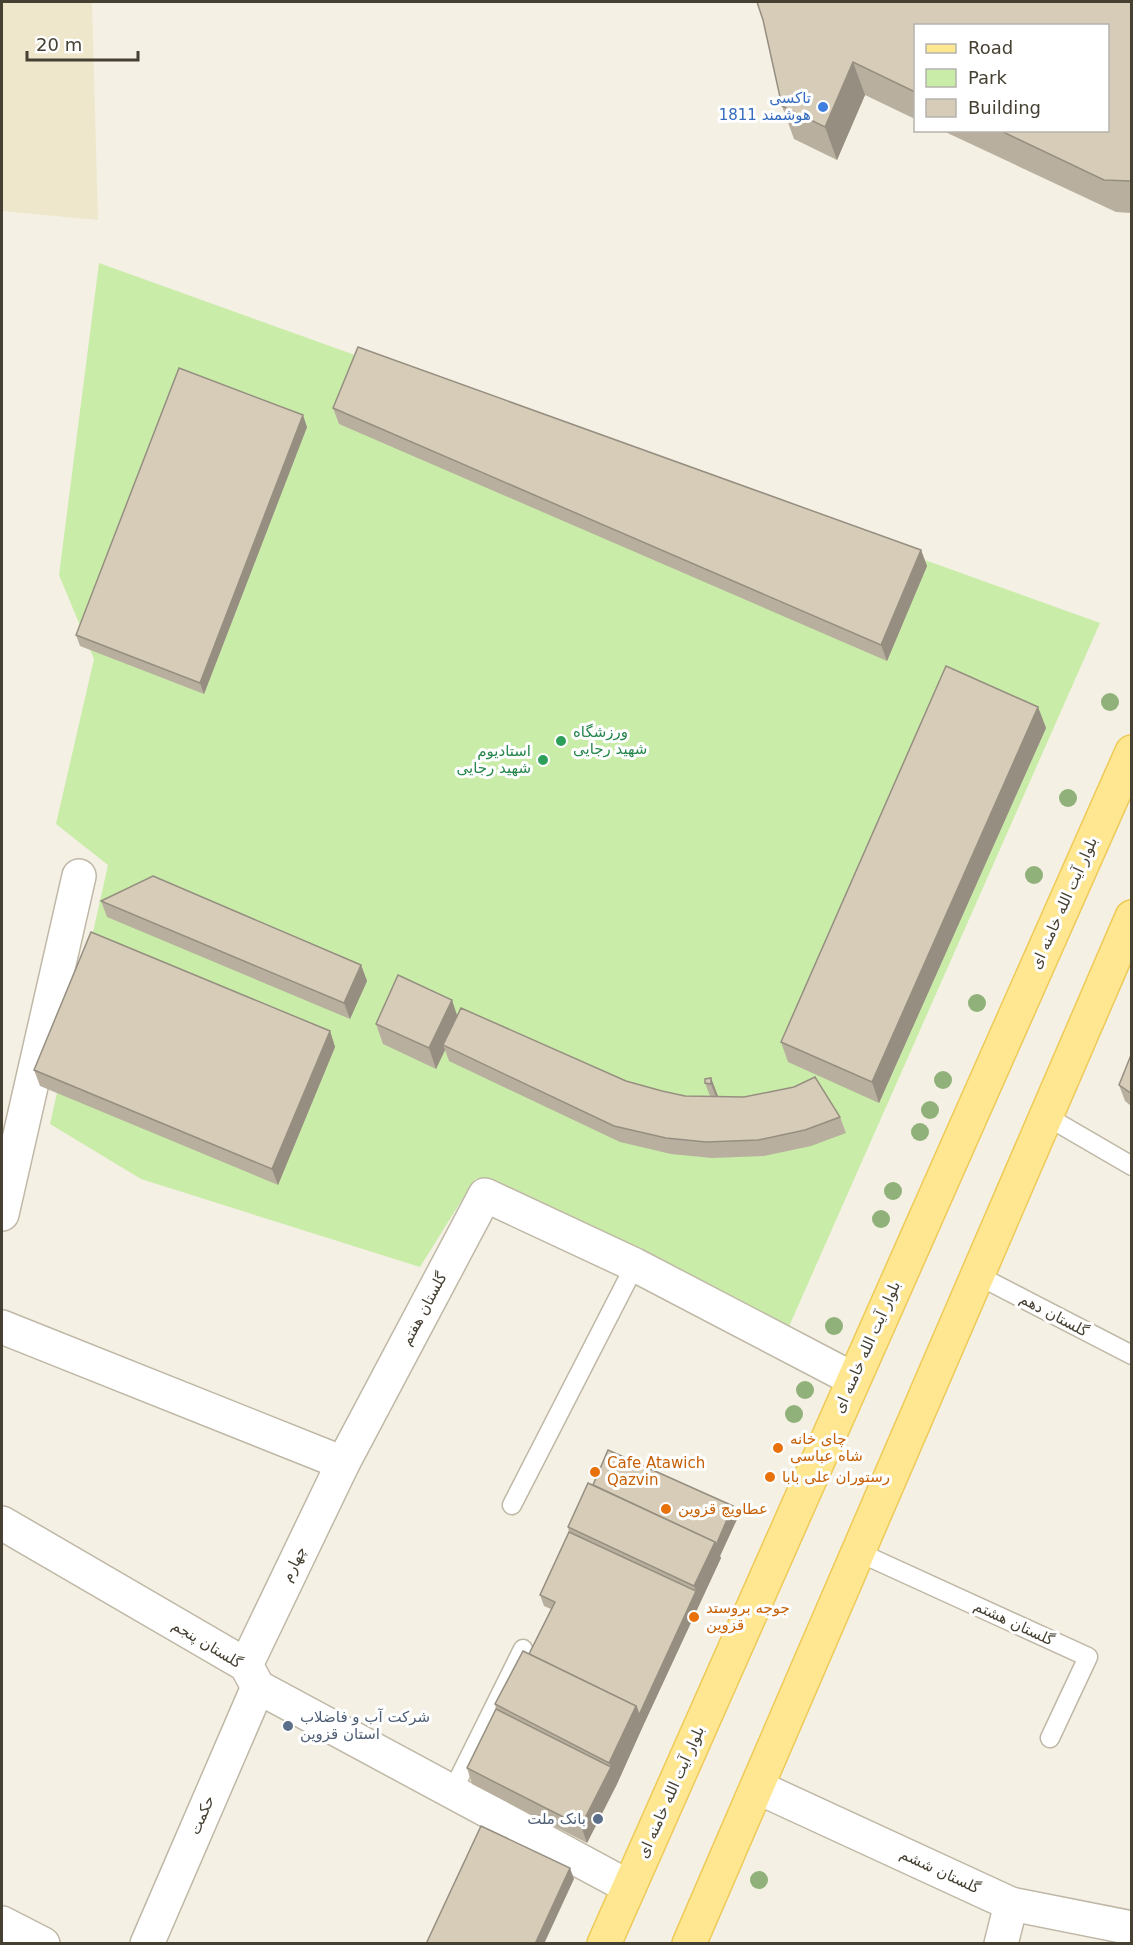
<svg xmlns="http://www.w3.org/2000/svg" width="1133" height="1945" viewBox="0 0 1133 1945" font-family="'DejaVu Sans','Noto Sans Arabic',sans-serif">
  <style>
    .education { fill: #eee7cc }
    .green { fill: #c9eca9 }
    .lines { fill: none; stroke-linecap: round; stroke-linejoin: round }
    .lane-casing { stroke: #c0b8a6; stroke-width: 21 }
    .street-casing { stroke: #c0b8a6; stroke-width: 36 }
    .primary-casing { stroke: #eeca58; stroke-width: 36 }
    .lane { stroke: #fff; stroke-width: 18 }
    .street { stroke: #fff; stroke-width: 33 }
    .primary { stroke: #ffe791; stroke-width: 33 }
    .tree { fill: #90b179 }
    .wall { fill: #b8af9e }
    .shaded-wall { fill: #968f81 }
    .building { fill: #d6ccb8; stroke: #968f81; stroke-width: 1.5 }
    .shop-dot { fill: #3f7fe0; stroke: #fff; stroke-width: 2 }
    .leisure-dot { fill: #2e9e5b; stroke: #fff; stroke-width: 2 }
    .food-dot { fill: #e8710a; stroke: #fff; stroke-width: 2 }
    .service-dot { fill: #5c6f8a; stroke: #fff; stroke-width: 2 }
    .labels { text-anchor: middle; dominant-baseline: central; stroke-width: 6; stroke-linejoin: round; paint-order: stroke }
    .shop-label { font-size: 15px; fill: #366cbe; stroke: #fff; text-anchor: end }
    .leisure-label { font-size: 15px; fill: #27864d; stroke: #fff; text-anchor: start }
    .street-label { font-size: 15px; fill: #464033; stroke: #fff }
    .food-label { font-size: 15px; fill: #c56008; stroke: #fff; text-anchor: start }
    .service-label { font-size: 15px; fill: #4e5e75; stroke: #fff; text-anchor: start }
  </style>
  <rect width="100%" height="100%" fill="#f4f0e4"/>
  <path class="education" d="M2,2H92L98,220L2,211Z"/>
  <path class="green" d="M99,263L1100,623L787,1331L475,1179L420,1267L141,1179L50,1124L108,865L56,824L94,659L59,575Z"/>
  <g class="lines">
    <g class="lane-casing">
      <g id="lane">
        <path d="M1046,1116L1132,1166"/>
        <path d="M977,1275L1132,1355"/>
        <path d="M512,1505L635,1265"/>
        <path d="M858,1552L1088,1657L1050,1738"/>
        <path d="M452,1792L523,1649"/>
      </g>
    </g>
    <g class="street-casing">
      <g id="street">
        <path d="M2,1214L79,876"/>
        <path d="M2,1327L343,1463L485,1195L635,1265L853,1379"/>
        <path d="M2,1523L246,1665L258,1687L629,1887"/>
        <path d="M246,1665L343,1463"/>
        <path d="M757,1787L1011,1904L1132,1928"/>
        <path d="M2,1923L43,1944"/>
        <path d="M147,1944L258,1687"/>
        <path d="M1001,1944L1011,1904"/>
      </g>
    </g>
    <g class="primary-casing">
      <g id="primary">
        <path d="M604,1944L1132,752"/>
        <path d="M689,1944L1132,917"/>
      </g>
    </g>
    <use href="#lane" class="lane"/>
    <use href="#street" class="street"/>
    <use href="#primary" class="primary"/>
  </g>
  <g class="tree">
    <circle cx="1110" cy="702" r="9"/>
    <circle cx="1068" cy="798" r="9"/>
    <circle cx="1034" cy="875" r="9"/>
    <circle cx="977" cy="1003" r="9"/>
    <circle cx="943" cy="1080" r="9"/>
    <circle cx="930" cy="1110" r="9"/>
    <circle cx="920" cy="1132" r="9"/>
    <circle cx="893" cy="1191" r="9"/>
    <circle cx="881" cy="1219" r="9"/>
    <circle cx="834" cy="1326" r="9"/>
    <circle cx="805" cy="1390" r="9"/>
    <circle cx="794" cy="1414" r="9"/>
    <circle cx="759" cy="1880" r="9"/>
  </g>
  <g class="wall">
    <path d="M1131,2V213L1116,212L941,130H1107L915,26V119L865,95L837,160L794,139L782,106L763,20Z"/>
    <path d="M333,408L921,550L927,566L887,661L339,424Z"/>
    <path d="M307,427L204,694L80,646L76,635Z"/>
    <path d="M1038,707L1046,728L879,1103L788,1062L781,1042Z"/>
    <path d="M101,901L361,965L367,981L350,1019L107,917Z"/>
    <path d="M457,1015L626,1081L662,1091L685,1096H710L705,1083L711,1078L718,1096L840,1117L846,1133L811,1146L764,1156L712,1158L671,1154L620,1142L449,1061L445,1050L436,1069L383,1044L376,1024Z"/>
    <path d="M330,1031L335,1047L278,1185L40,1086L34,1070Z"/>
    <path d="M1131,1055V1106L1125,1101L1119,1085Z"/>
    <path d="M593,1485L733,1506L738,1517L720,1556L721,1558L643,1726L617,1784L587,1843L472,1784L467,1768L496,1709L495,1704L529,1654L551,1609L544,1606L540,1595L569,1532L568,1527Z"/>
  </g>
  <g class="shaded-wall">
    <path d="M853,62L865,95L837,160L825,127Z"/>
    <path d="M303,415L307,427L204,694L200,683Z"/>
    <path d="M921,550L927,566L887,661L881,645Z"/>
    <path d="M1038,707L1046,728L879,1103L872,1082Z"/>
    <path d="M361,965L367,981L350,1019L344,1003Z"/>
    <path d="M452,1000L459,1021L443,1045L445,1050L436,1069L429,1048Z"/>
    <path d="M330,1031L335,1047L278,1185L272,1169Z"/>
    <path d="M711,1078L719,1099V1104L711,1084Z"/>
    <path d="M733,1506L738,1517L720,1556L721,1558L643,1726L639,1715L696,1591L694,1586L715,1542Z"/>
    <path d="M636,1706L643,1726L617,1784L587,1843L581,1826L611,1767L609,1763Z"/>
    <path d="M570,1868L574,1879L544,1944H535Z"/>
  </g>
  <g class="building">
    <path d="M757,2H1131V181L1104,180L999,130H1107V26H915V92L853,62L825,127L782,106L763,20Z"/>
    <path d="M358,347L921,550L881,645L333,408Z"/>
    <path d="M179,368L303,415L200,683L76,635Z"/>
    <path d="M946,666L1038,707L872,1082L781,1042Z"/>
    <path d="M153,876L361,965L344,1003L101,901Z"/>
    <path d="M91,932L330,1031L272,1169L34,1070Z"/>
    <path d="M398,975L452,1000L429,1048L376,1024Z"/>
    <path d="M461,1008L626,1081L662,1091L685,1096L744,1097L794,1087L815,1077L840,1117L805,1130L758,1140L706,1142L666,1138L614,1126L443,1045Z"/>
    <path d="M1131,1055V1093L1119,1085Z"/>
    <path d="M711,1078V1084L705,1083V1079Z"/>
    <path d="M608,1450L733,1506L716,1545L715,1542L593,1485Z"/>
    <path d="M588,1483L715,1542L694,1586L568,1527Z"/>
    <path d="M569,1532L696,1591L639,1715L636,1706L529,1654L555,1602L540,1595Z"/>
    <path d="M523,1651L636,1706L609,1763L495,1704Z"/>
    <path d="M496,1709L611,1767L581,1826L467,1768Z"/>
    <path d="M481,1826L570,1868L535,1944H426Z"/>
  </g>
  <circle class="shop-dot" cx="823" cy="107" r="6"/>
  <g class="leisure-dot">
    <circle cx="561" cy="741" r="6"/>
    <circle cx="543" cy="760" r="6"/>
  </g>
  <g class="food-dot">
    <circle cx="778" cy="1448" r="6"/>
    <circle cx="595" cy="1472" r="6"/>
    <circle cx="770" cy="1477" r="6"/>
    <circle cx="666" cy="1509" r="6"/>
    <circle cx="694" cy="1617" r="6"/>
  </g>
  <g class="service-dot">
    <circle cx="288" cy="1726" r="6"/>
    <circle cx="598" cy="1819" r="6"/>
  </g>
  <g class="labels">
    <g class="shop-label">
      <text x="811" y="98">تاکسی<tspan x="811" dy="17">هوشمند 1811</tspan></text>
    </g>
    <g class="leisure-label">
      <text x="573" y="732">ورزشگاه<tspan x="573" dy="17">شهید رجایی</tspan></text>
      <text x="531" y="751" text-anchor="end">استادیوم<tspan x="531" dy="17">شهید رجایی</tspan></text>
    </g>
    <g class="street-label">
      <text transform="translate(1064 903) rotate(-66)">بلوار آیت الله خامنه ای</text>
      <text transform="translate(424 1309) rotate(-62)">گلستان هفتم</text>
      <text transform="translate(1054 1315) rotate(28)">گلستان دهم</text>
      <text transform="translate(867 1347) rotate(-66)">بلوار آیت الله خامنه ای</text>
      <text transform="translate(294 1564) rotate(-64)">چهارم</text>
      <text transform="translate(1014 1623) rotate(25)">گلستان هشتم</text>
      <text transform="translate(207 1644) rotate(31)">گلستان پنجم</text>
      <text transform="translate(671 1792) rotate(-66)">بلوار آیت الله خامنه ای</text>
      <text transform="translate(202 1815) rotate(-67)">حکمت</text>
      <text transform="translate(940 1871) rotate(25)">گلستان ششم</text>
    </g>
    <g class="food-label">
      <text x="790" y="1439">چای خانه<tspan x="790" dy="17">شاه عباسی</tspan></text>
      <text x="607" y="1463">Cafe Atawich<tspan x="607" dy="17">Qazvin</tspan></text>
      <text x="782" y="1477">رستوران علی بابا</text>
      <text x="678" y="1509">عطاویچ قزوین</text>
      <text x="706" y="1608">جوجه بروستد<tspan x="706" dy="17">قزوین</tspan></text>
    </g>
    <g class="service-label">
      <text x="300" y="1717">شرکت آب و فاضلاب<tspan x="300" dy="17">استان قزوین</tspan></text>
      <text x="586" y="1819" text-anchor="end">بانک ملت</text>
    </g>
  </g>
  <rect width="1133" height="1945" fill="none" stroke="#464033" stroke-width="6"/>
  <rect x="914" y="24" width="195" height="108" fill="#ffffff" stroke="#b5b3ad" stroke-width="1.5"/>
  <rect x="926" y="44" width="30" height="9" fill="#ffe791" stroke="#b5b3ad" stroke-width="1.5"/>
  <text x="968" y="54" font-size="18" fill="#464033">Road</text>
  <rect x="926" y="69" width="30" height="18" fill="#c9eca9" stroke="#b5b3ad" stroke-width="1.5"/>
  <text x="968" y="84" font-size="18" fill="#464033">Park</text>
  <rect x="926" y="99" width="30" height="18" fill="#d6ccb8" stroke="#b5b3ad" stroke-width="1.5"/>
  <text x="968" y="114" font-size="18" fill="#464033">Building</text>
  <path d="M27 51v9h111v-9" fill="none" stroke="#464033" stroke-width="3"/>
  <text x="36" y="51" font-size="18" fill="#464033" stroke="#ffffff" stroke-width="4.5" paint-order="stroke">20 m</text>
</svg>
